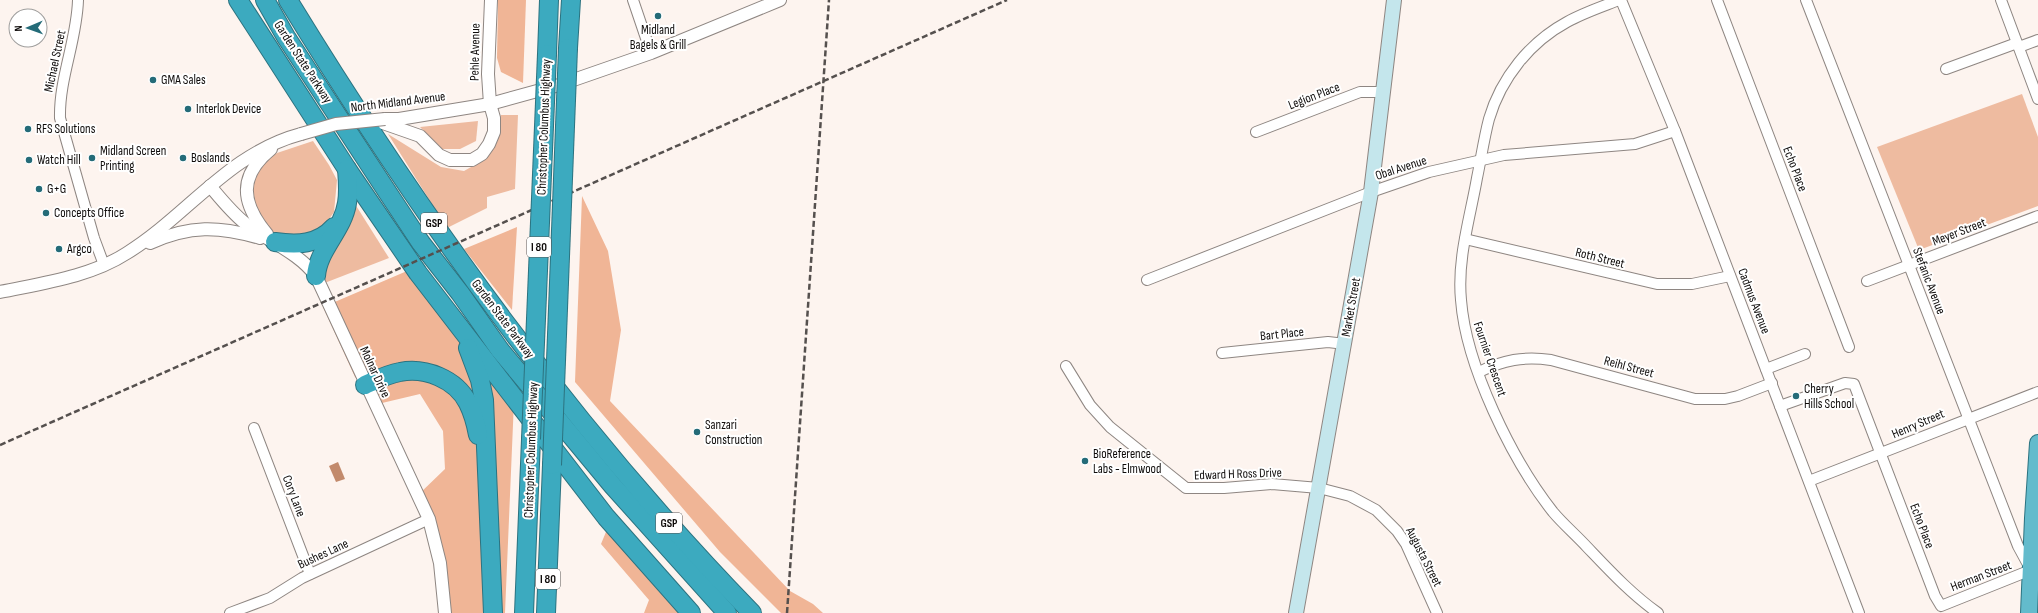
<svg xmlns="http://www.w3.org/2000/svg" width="2038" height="613" viewBox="0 0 2038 613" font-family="'Sofia Sans Condensed',sans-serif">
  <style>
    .green { fill: #eebba0 }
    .forest { fill: #f0b596 }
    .water { fill: #c28a6c }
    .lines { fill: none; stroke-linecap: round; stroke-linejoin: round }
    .minor-casing { stroke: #8e8682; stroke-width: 12 }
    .tertiary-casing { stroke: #8e8682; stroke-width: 14 }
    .secondary-casing { stroke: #8e8682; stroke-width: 16 }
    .trunk-casing { stroke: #2c7380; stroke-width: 18 }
    .motorway-casing { stroke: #2c7380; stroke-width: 20 }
    .minor { stroke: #fff; stroke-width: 10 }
    .tertiary { stroke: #fff; stroke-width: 12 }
    .secondary { stroke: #c4e6ec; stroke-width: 14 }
    .trunk { stroke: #63bbcc; stroke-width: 16 }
    .motorway { stroke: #3caabf; stroke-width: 18 }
    .rail { stroke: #55504e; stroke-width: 2.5; stroke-dasharray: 6 3; stroke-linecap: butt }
    .tertiary-bridge-casing { stroke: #8e8682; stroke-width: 14; stroke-linecap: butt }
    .motorway-bridge-casing { stroke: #2c7380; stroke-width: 20; stroke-linecap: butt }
    .tertiary-bridge { stroke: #fff; stroke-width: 12 }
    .motorway-bridge { stroke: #3caabf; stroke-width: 18 }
    .poi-dot { fill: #246b78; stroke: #fff; stroke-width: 1.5 }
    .labels { text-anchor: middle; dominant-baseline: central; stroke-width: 4; stroke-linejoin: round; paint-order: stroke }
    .shield { fill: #fff; stroke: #575554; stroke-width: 1 }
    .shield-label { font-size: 12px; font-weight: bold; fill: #0f0c0b }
    .poi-label { font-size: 13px; fill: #0f0c0b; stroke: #fff; text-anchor: start }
    .street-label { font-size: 13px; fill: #0f0c0b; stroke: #fff }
  </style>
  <rect width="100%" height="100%" fill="#fdf4ef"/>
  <g class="green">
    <path d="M2022,94L2038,137V206L1919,250L1877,147Z"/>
    <path d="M501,115H518L515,189L487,197V208L447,228L388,134L441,167L464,171L487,158Z"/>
    <path d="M478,121L476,141L460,149H441L420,127Z"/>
    <path d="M313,141L329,165L337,180L334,212L321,231L305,239L278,237L260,220L250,190L256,167L277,153Z"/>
    <path d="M355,204L389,258L322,284L320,263Z"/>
  </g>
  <g class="forest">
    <path d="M498,0H526L523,83L501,72L497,58Z"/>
    <path d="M582,196L608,251L621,330L610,401L790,591L813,604L823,613H781L720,552L575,382Z"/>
    <path d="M517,227L512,310L464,249Z"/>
    <path d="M407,271L514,401L505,613H445L443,594L418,495L445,469L443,431L420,394L382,403L355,377L323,307Z"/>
    <path d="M613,515L700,613H644L649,600L601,544Z"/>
  </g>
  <path class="water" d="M338,462L345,479L336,482L329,466Z"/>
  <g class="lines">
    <g class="minor-casing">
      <g id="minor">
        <path d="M78,0C77,40 59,78 60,118L94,238L104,265"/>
        <path d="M633,0L651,53"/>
        <path d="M1619,0C1601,7 1583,13 1567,22C1530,42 1501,78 1489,119C1484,138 1481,159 1477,178C1470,218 1457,259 1461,300C1466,366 1512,460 1553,512C1563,524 1576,535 1587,547C1609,570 1631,594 1658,613"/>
        <path d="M1621,0L1675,131L1859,613"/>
        <path d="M1717,0L1849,347"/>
        <path d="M2001,0L2038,99"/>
        <path d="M2019,47L2038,40"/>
        <path d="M1946,69L2017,43"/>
        <path d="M1256,132L1360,92H1382"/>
        <path d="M1465,239L1657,284H1692L1730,276"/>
        <path d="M1147,280L1371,192L1429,172L1504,155L1635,144L1675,131"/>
        <path d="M1867,281L2038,216"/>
        <path d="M1222,353L1328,342L1345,344"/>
        <path d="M1066,366L1090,405L1110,427L1186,488H1224L1272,484L1319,488L1350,496L1376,510L1397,531L1406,544L1437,613"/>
        <path d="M1766,369L1805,354"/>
        <path d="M1479,372C1503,360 1524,356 1551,360L1695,399H1725L1738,396L1772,383"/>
        <path d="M1780,406L1845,383L1854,384L1935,596L1941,606L2031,570L2018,546L1806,0"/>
        <path d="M254,428L310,574"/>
        <path d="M1809,481L2038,392"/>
        <path d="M230,613L270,598L302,578L429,519"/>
      </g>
    </g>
    <g class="tertiary-casing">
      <g id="tertiary">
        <path d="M385,119H399L490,104L559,85L651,53L780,0"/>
        <path d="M380,122L420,136L439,155L450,160H472L482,154L489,144L494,132V118L490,104L488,74L491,0"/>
        <path d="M210,186C221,199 232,213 246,224C269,242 298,252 316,276L429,519L440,563L445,613"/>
        <path d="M267,234C241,203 238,176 271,149"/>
        <path d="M150,243C190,225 219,226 260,238"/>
        <path d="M0,292C43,283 90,277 127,253C188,215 229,153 301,134"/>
      </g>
    </g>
    <g class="secondary-casing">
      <path id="secondary" d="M1296,613L1371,192L1394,0"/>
    </g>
    <g class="trunk-casing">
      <path id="trunk" d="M2029,613L2033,518L2038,443"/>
    </g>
    <g class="motorway-casing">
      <g id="motorway">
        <path d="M238,0L347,169L418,273L606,517L691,613"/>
        <path d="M265,0L286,37L388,193L421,243L460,293L500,350L613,486L727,613"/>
        <path d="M288,0C422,219 573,429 752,613"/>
        <path d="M568,48L571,0"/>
        <path d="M547,54L549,0"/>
        <path d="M275,242C297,245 318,245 334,227"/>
        <path d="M316,276C318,249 343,230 347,203C349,192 348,181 347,169"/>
        <path d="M468,348L480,380L484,400L493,613"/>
        <path d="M365,385C376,380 388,374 400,372C425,367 456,379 468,403C473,413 476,424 478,435"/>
        <path d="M524,613L531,439"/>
        <path d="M546,613L552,465"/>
      </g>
    </g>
    <use href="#minor" class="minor"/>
    <use href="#tertiary" class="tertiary"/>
    <use href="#secondary" class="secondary"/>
    <use href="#trunk" class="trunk"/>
    <use href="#motorway" class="motorway"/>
    <g class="rail">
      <path d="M0,445L1007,0"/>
      <path d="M787,613L829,0"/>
    </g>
    <g class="tertiary-bridge-casing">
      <path id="tertiary-bridge" d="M301,134L336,124L385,119"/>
    </g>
    <g class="motorway-bridge-casing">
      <g id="motorway-bridge">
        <path d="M531,439L547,54"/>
        <path d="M552,465L568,48"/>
      </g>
    </g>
    <use href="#tertiary-bridge" class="tertiary-bridge"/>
    <use href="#motorway-bridge" class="motorway-bridge"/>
  </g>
  <g class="poi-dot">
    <circle cx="658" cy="16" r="4"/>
    <circle cx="153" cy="80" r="4"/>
    <circle cx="188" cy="109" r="4"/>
    <circle cx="28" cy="129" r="4"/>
    <circle cx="92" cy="158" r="4"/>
    <circle cx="183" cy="158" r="4"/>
    <circle cx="29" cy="160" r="4"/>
    <circle cx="39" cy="189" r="4"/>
    <circle cx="46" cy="213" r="4"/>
    <circle cx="59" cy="249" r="4"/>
    <circle cx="1796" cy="396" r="4"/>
    <circle cx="697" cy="432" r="4"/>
    <circle cx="1085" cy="461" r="4"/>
  </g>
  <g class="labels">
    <g class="shield">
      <rect x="421" y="213" width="26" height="20" rx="3"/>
      <rect x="527" y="237" width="24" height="20" rx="3"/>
      <rect x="656" y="513" width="26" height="20" rx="3"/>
      <rect x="536" y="569" width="24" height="20" rx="3"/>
    </g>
    <g class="shield-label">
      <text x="434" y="223">GSP</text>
      <text x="539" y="247">I 80</text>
      <text x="669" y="523">GSP</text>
      <text x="548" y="579">I 80</text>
    </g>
    <g class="poi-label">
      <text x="658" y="30" text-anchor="middle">Midland<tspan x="658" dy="15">Bagels &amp; Grill</tspan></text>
      <text x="161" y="80">GMA Sales</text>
      <text x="196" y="109">Interlok Device</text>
      <text x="36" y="129">RFS Solutions</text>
      <text x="100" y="151">Midland Screen<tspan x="100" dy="15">Printing</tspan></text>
      <text x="191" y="158">Boslands</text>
      <text x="37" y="160">Watch Hill</text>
      <text x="47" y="189">G+G</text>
      <text x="54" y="213">Concepts Office</text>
      <text x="67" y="249">Argco</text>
      <text x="1804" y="389">Cherry<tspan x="1804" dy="15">Hills School</tspan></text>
      <text x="705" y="425">Sanzari<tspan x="705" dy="15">Construction</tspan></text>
      <text x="1093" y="454">BioReference<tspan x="1093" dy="15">Labs - Elmwood</tspan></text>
    </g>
    <g class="street-label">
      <text transform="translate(475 52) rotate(-89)">Pehle Avenue</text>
      <text transform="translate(55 61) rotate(-78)">Michael Street</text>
      <text transform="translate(303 62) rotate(57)">Garden State Parkway</text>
      <text transform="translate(1314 96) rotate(-21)">Legion Place</text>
      <text transform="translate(398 102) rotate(-7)">North Midland Avenue</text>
      <text transform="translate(544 127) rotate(-88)">Christopher Columbus Highway</text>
      <text transform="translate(1401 168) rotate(-18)">Obal Avenue</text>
      <text transform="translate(1795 169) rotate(69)">Echo Place</text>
      <text transform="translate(1959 232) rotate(-21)">Meyer Street</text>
      <text transform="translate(1600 258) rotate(14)">Roth Street</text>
      <text transform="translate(1929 281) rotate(69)">Stefanic Avenue</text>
      <text transform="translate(1754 301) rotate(69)">Cadmus Avenue</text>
      <text transform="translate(1351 307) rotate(-80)">Market Street</text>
      <text transform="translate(503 319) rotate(53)">Garden State Parkway</text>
      <text transform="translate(1282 334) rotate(-6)">Bart Place</text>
      <text transform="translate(1490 359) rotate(71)">Fournier Crescent</text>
      <text transform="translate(1629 367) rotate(15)">Reihl Street</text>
      <text transform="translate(375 372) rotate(65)">Molnar Drive</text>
      <text transform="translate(1918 424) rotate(-23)">Henry Street</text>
      <text transform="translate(531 450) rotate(-88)">Christopher Columbus Highway</text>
      <text transform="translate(1238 474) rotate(-2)">Edward H Ross Drive</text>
      <text transform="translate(294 496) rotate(69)">Cory Lane</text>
      <text transform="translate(1922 526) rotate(69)">Echo Place</text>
      <text transform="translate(323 554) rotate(-25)">Bushes Lane</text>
      <text transform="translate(1424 557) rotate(63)">Augusta Street</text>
      <text transform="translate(1981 576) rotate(-21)">Herman Street</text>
    </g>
  </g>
  <g transform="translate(28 28) rotate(268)"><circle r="19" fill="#ffffff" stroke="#9f9e9d"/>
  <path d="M0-3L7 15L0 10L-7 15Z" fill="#246b78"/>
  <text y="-6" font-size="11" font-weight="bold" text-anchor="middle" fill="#0f0c0b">N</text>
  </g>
</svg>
